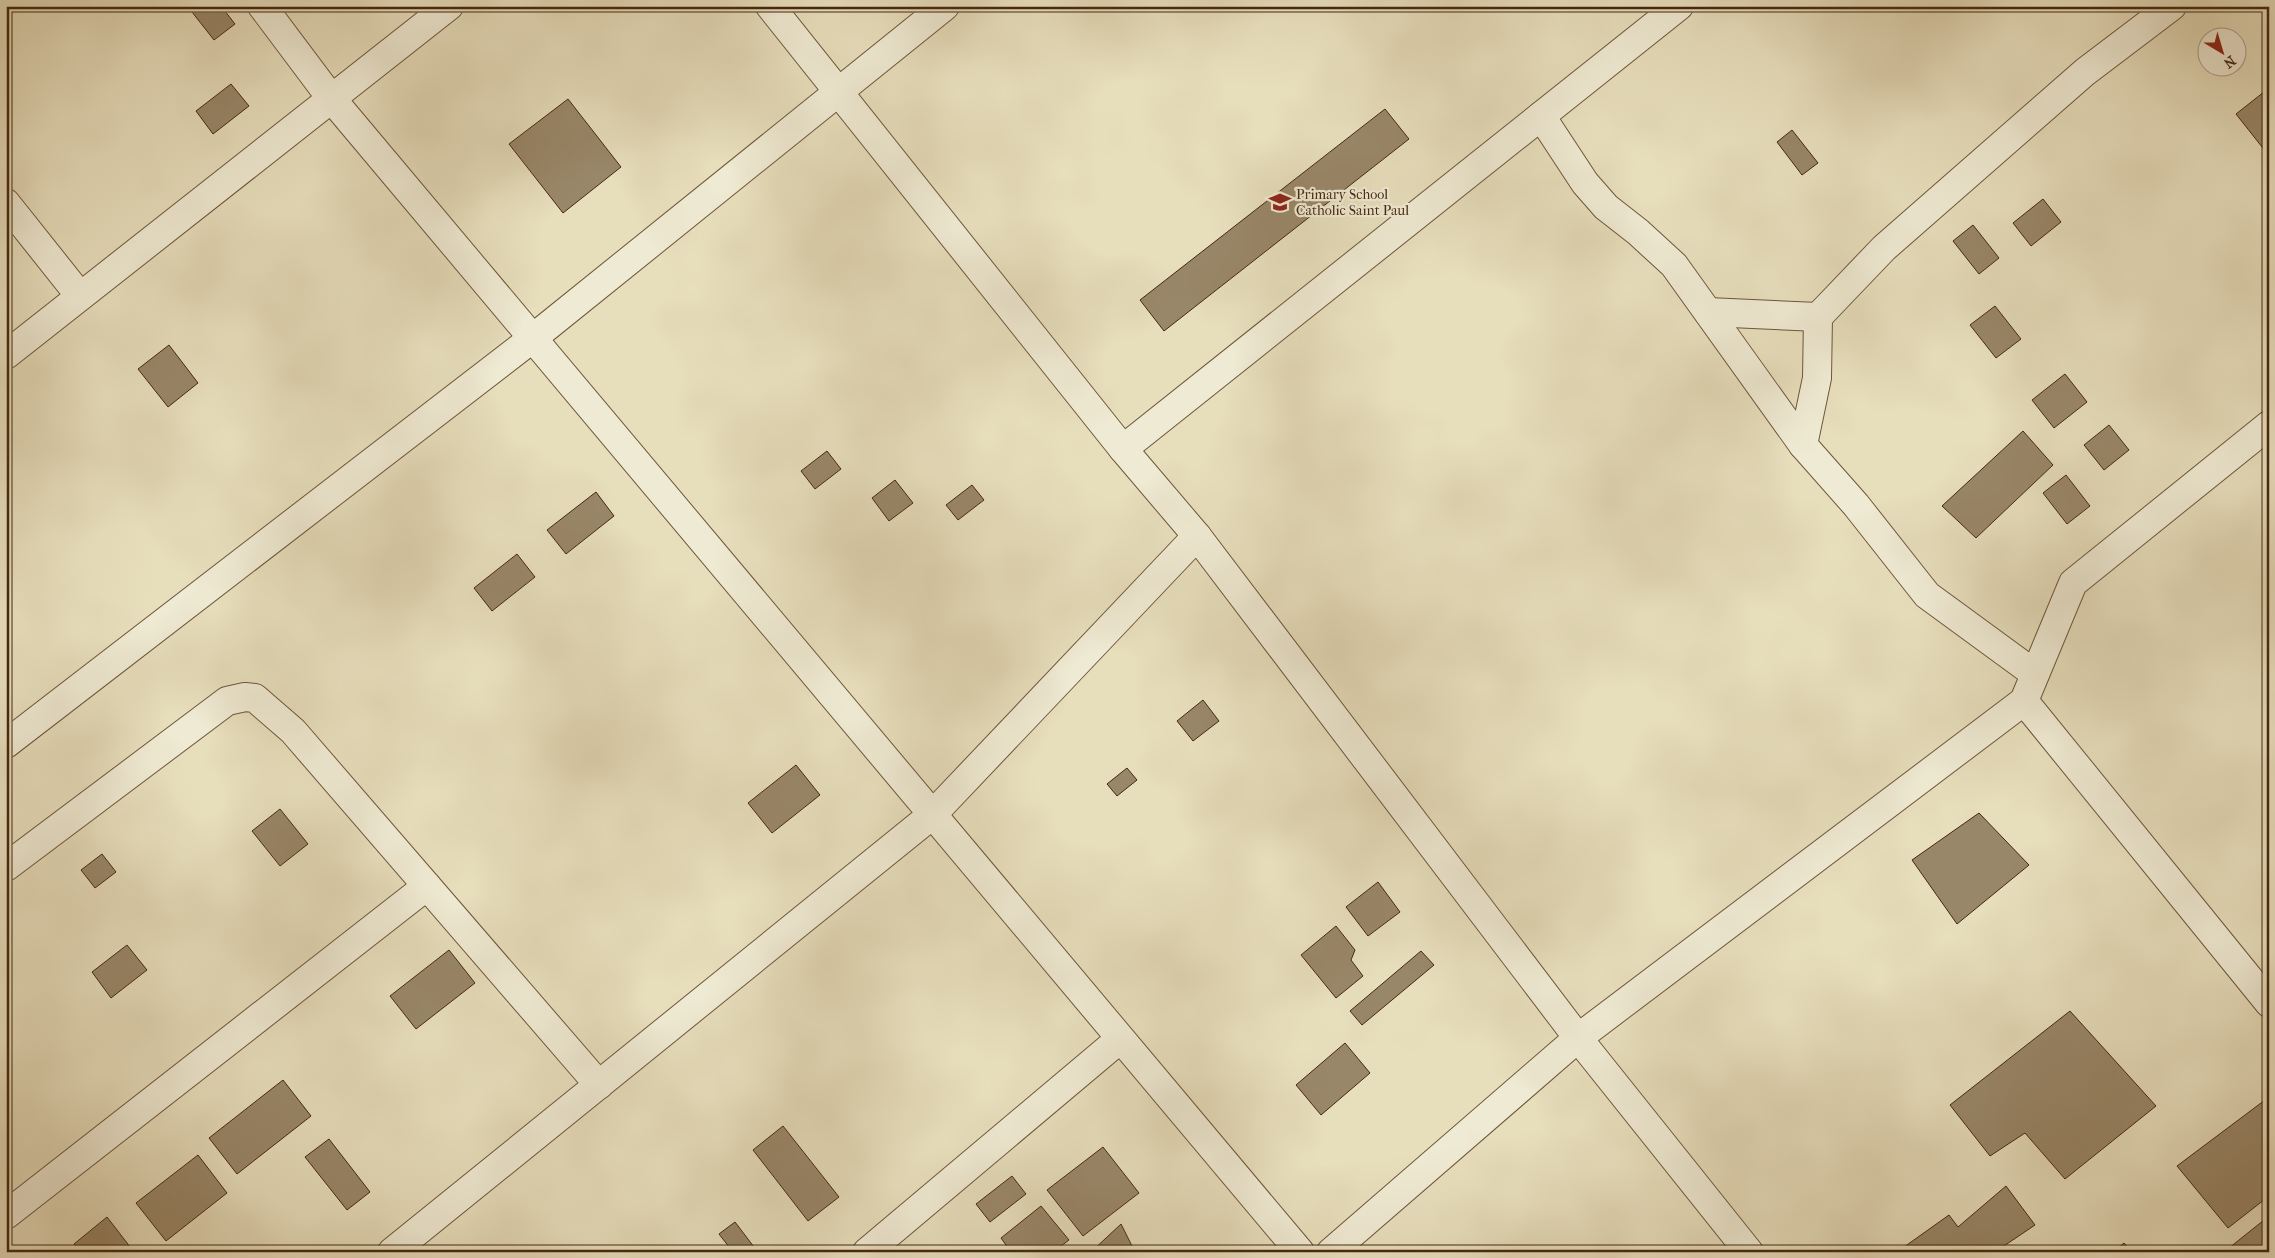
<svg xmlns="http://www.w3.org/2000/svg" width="2275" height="1258" viewBox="0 0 2275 1258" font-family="'IM FELL French Canon',serif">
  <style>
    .building { fill: #998769; stroke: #452810 }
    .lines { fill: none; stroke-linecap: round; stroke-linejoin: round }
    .minor-casing { stroke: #6e563b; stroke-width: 30 }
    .minor { stroke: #efead3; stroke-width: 28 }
    .labels { text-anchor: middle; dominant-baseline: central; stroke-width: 4.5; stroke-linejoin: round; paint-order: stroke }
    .poi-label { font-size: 14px; fill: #452810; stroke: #efead3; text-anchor: start }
  </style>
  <rect width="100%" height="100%" fill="#e7debc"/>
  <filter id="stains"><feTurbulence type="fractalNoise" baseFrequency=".004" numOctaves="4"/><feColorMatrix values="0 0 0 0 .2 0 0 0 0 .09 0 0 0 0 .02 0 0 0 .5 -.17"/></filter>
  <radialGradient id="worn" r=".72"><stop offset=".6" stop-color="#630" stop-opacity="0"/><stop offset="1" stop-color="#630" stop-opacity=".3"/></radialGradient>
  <g class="building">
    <path d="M200,6H221L235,24L214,40L192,12Z"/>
    <path d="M231,84L249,106L213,134L196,111Z"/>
    <path d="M2269,88V150L2266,152L2236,114Z"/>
    <path d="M568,99L621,167L563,213L509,144Z"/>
    <path d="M1385,109L1409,139L1164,331L1140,300Z"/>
    <path d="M1792,130L1818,163L1802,175L1777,142Z"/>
    <path d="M2043,199L2061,222L2031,246L2013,223Z"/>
    <path d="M1973,225L1999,258L1979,274L1953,241Z"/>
    <path d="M1995,306L2021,339L1996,358L1970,325Z"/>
    <path d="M169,345L198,383L168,407L138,369Z"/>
    <path d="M2065,374L2087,402L2054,428L2032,400Z"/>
    <path d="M2109,425L2129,450L2104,470L2084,445Z"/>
    <path d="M2023,431L2053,465L1976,538L1942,506Z"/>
    <path d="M827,451L841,469L815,489L801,471Z"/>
    <path d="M2066,475L2090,506L2067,524L2043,493Z"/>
    <path d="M895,480L913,503L889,521L872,498Z"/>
    <path d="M972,485L984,500L958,520L946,505Z"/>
    <path d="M596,492L614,516L566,554L547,530Z"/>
    <path d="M517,554L535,577L492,611L474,588Z"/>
    <path d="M1203,700L1219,721L1193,741L1177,721Z"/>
    <path d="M796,765L820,795L772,833L748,803Z"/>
    <path d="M1127,768L1137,780L1117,796L1107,784Z"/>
    <path d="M280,809L308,844L280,866L252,831Z"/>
    <path d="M1979,813L2029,865L1957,924L1912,860Z"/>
    <path d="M102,854L116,872L95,888L81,870Z"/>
    <path d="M1378,882L1400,912L1368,936L1346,907Z"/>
    <path d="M1336,926L1355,950L1351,960L1363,976L1336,998L1301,955Z"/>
    <path d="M127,945L147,970L111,998L92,972Z"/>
    <path d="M449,950L475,983L416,1029L390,996Z"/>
    <path d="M1421,951L1434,965L1362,1025L1350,1011Z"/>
    <path d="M2070,1011L2156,1106L2065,1179L2025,1133L1990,1156L1950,1105Z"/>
    <path d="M1345,1043L1370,1073L1321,1115L1296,1085Z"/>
    <path d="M283,1080L311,1116L237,1174L209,1138Z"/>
    <path d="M2269,1097V1196L2228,1228L2177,1166Z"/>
    <path d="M783,1126L839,1197L808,1221L753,1150Z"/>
    <path d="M329,1139L370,1192L347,1210L305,1157Z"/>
    <path d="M1103,1147L1139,1193L1083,1236L1047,1190Z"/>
    <path d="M198,1155L227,1193L166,1241L136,1203Z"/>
    <path d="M1012,1176L1026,1194L990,1222L976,1204Z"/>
    <path d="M2006,1186L2035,1225L1995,1252H1972L1968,1247L1962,1252H1897L1949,1215L1958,1227Z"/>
    <path d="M1041,1206L1069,1240L1053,1252H1011L1001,1238Z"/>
    <path d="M2269,1216V1252H2224Z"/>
    <path d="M107,1217L134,1252H80L74,1244Z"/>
    <path d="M735,1222L754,1247L748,1252H733L719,1234Z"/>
    <path d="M1121,1224L1135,1252H1091Z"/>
    <path d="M2124,1243L2132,1252H2113Z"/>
  </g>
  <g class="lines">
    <g class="minor-casing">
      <g id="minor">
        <path d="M262,6L331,98L1300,1252"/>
        <path d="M770,6L1123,449L1197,536L1578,1038L1749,1252"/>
        <path d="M1541,116L1585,183L1606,207L1638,232L1674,265L1803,445"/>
        <path d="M6,203L80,296"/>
        <path d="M1708,312L1818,317"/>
        <path d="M6,355L449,6"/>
        <path d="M1123,449L1679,6"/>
        <path d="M2035,674L1927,595L1856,505L1803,445L1817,378L1818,317L1884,248L2085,72L2172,6"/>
        <path d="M2024,701L2269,1003"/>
        <path d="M6,744L533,338L945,6"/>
        <path d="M6,867L227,701L245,697L255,698L293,731L599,1085"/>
        <path d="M6,1215L427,886"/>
        <path d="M392,1252L932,815L1197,536"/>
        <path d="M867,1252L1120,1039"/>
        <path d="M1331,1252L1578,1038L2024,701L2073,583L2269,425"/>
      </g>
    </g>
    <use href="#minor" class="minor"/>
  </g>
  <defs>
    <g id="school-bare" transform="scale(1.725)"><path d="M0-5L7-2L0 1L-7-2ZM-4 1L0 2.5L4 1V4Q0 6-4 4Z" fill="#8f2418" stroke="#efead3" stroke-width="2.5" paint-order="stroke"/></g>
  </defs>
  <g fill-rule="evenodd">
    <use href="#school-bare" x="1280" y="202"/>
  </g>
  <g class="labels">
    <g class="poi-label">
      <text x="1296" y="194">Primary School<tspan x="1296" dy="16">Catholic Saint Paul</tspan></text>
    </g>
  </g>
  <rect width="2275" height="1258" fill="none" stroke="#e7debc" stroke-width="25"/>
  <rect x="8" y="8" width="2260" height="1243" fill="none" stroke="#452810" stroke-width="2.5"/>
  <rect x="12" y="12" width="2250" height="1233" fill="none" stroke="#452810"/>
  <g transform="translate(2222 52) rotate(142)"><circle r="24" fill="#efead3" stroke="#ab9c85"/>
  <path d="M0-4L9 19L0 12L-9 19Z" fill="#8f2418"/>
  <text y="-8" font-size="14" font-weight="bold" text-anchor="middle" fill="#452810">N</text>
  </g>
  <rect width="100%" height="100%" filter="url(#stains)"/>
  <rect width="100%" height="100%" fill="url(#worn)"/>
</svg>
